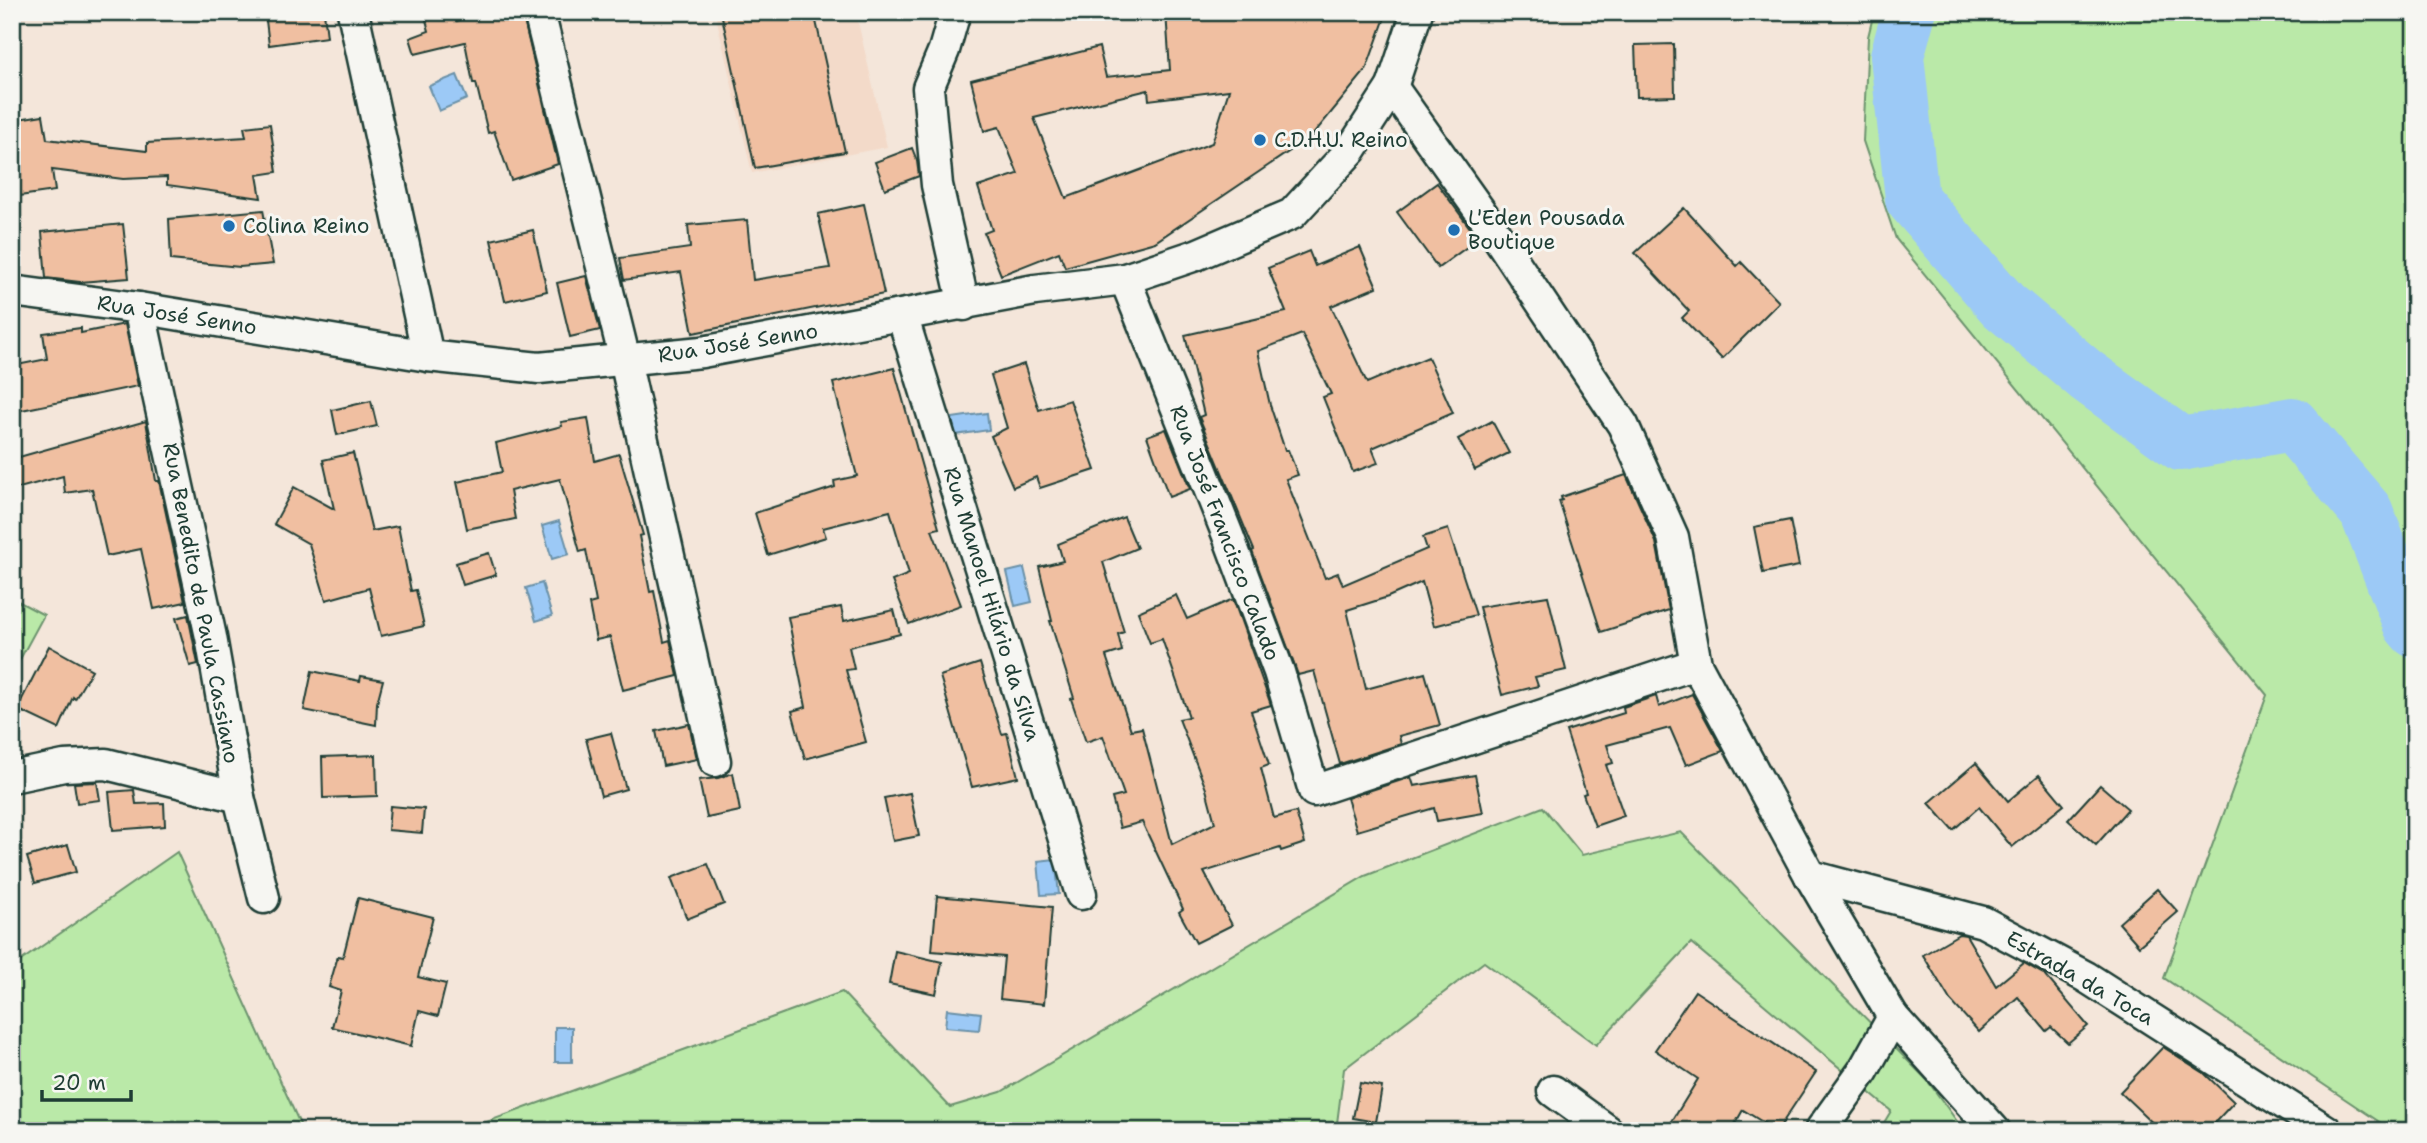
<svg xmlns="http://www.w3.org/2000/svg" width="2427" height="1143" viewBox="0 0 2427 1143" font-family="'Shantell Sans',sans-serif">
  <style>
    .built { fill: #f3dac9 }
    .green { fill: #bae9a8; stroke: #6c936e; stroke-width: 2 }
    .water { fill: #9cc9f6; stroke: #6a91a8; stroke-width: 2 }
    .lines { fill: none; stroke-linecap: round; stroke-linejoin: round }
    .river { stroke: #9cc9f6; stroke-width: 54 }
    .building { fill: #f0bfa1; stroke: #1f3d34; stroke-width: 2; fill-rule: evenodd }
    .street-casing { stroke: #1f3d34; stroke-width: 35 }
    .street { stroke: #f6f6f2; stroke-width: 30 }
    .poi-dot { fill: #1f6fb2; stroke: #f6f6f2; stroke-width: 2.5 }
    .labels { text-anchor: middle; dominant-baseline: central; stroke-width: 6; stroke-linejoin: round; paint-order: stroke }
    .poi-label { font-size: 21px; fill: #1f3d34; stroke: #f6f6f2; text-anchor: start }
    .street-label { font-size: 21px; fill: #1f3d34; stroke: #f6f6f2 }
  </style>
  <rect width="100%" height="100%" fill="#f4e6da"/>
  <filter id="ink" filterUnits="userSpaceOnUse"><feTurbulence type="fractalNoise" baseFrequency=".0143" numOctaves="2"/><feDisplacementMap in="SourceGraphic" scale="14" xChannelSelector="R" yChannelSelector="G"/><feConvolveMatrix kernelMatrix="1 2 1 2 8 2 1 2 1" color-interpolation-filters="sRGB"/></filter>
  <g filter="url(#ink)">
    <path class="built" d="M715,12H852L858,22L887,147L752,173Z"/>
    <g class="green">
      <path d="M1874,12H2415V1131H2393L2164,978L2267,695L1896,239L1863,141L1868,37Z"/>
      <path d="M12,598L44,615L12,674Z"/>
      <path d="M1543,807L1582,855L1681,832L1927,1080L1964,1131H1879L1891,1111L1691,943L1596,1045L1484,962L1344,1069L1336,1131H462L842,992L950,1107L1001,1092L1365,876Z"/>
      <path d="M177,852L303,1131H12V967Z"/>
    </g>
    <g class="water">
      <path d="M457,75L467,99L439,111L429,86Z"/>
      <path d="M987,413L989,430L955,435L952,418Z"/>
      <path d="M559,521L569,554L552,559L542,526Z"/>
      <path d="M1024,568L1032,602L1015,606L1007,572Z"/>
      <path d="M542,583L552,616L536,621L526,588Z"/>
      <path d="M1055,859L1059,894L1041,895L1038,861Z"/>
      <path d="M947,1009L981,1013L979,1030L945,1027Z"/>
      <rect x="555" y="1027" width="17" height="35"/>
    </g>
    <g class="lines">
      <path class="river" d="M1909,12L1897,56L1912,199L2003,305L2087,376L2181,444L2292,424L2366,511L2410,625L2415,631"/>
    </g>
    <g class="building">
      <path d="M265,12H324L327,37L269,45Z"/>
      <path d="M482,12H522L558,164L511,180L494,131L488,133L476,83H473L465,42L415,54L410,38L429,31L426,20L455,13L457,21Z"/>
      <path d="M721,12H814L845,152L755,168Z"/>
      <path d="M1166,12H1387L1366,70L1312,136L1155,242L1065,267L1059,252L1001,275L984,233L992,230L978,187L1018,174L999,127L984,131L971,80L1099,47L1106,77L1170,70ZM1148,90L1149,100L1229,90L1212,143L1066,198L1034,118Z"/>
      <path d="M1674,44L1675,96L1637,97L1635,45Z"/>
      <path d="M43,115L47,139L147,151V143L246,137L244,127L270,124L277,172L257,175L261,198L167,185V177L123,179L52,170L55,191L12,197V120Z"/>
      <path d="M912,148L917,161L919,176L885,189L875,162Z"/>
      <path d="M1437,183L1478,239L1438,268L1397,212Z"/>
      <path d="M864,204L884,294L693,333L681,272L624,280L620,258L690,248L688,225L747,220L753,280L830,268L818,214Z"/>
      <path d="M1684,208L1737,266L1741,262L1779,302L1722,359L1682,318L1689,311L1635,253Z"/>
      <path d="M263,210L273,264L240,267L171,260L169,219Z"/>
      <path d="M123,224L129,278L80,282L46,278L42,232Z"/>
      <path d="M533,230L547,291L505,301L491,240Z"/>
      <path d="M1360,247L1377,287L1331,306L1367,383L1428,357L1453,413L1372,448L1378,463L1353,472L1323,397L1331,394L1302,334L1258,351L1270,405L1285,450H1288L1298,475L1286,479L1325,578L1338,573L1343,585L1427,549L1423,537L1448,529L1476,615L1434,626L1422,582L1388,597L1347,610L1366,689L1425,673L1440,725L1399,736L1401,744L1340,764L1314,671L1298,675L1252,551L1254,550L1199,417L1204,415L1185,335L1286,312L1268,268L1309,251L1315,266Z"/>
      <path d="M586,276L600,330L570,337L557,283Z"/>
      <path d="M125,324L138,386L12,412V366L47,359L43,333L81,328V333Z"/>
      <path d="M1024,364L1039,410L1070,400L1095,470L1040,488L1036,477L1013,487L991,436L1007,428L991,375Z"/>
      <path d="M894,368L939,528L932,530L961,605L909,624L892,581L909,574L890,511L823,528L826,537L768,555L755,513L835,487L834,481L857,476L833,383Z"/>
      <path d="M371,401L377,426L337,435L332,410Z"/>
      <path d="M588,418L595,461L619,454L643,535L639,536L650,592L654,591L664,642L670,640L678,676L623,690L610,637L596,640L589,604L596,602L586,550L580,552L560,479L510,491L515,519L467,529L457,482L502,472L496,443L562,426L561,422Z"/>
      <path d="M146,421L156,481H159L185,602L154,609L141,549L107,556L92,489L65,493L63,476L12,490V459Z"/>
      <path d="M1492,421L1509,453L1475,470L1458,439Z"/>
      <path d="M1166,429L1190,489L1169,497L1147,436Z"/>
      <path d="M353,453L372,531L398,526L411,591L416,590L424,626L381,636L369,588L326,600L309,544L274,524L294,487L334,509L323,460Z"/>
      <path d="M1626,475L1656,542L1669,610L1601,632L1559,501L1562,500L1561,497Z"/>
      <path d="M1124,517L1137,548L1103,562L1124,632L1118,634L1122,651L1106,656L1131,730L1142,728L1172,844L1215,823L1206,789L1179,719L1189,717L1162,639L1150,643L1138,612L1176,595L1187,619L1233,599L1271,705L1251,711L1269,765L1261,768L1274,818L1296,812L1305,843L1281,851L1280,848L1204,872L1232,925L1196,943L1179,912L1183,909L1142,822L1120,828L1112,798L1124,795L1103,736L1086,742L1071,699L1074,698L1050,621H1052L1039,567L1063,561L1058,544Z"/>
      <path d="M1790,520L1799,566L1763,573L1754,527Z"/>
      <path d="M489,553L496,575L463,585L456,563Z"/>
      <path d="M1548,596L1566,670L1535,677L1538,686L1502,695L1479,607Z"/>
      <path d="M841,607L844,621L894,610L900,634L849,647L854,669L846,670L866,742L805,759L792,711L806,707L788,617Z"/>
      <path d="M188,615L198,664L190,666L176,618Z"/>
      <path d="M49,646L92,670L75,699L73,697L59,729L17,709Z"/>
      <path d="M980,663L1002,734L1007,733L1018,777L972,787L940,676Z"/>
      <path d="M312,671L360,681L361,676L383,680L377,703L376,725L304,710Z"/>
      <path d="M1692,694L1723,751L1686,765L1670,728L1607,745L1613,763L1606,765L1624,816L1595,826L1583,794L1586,793L1566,731L1624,713L1623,707L1656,696L1659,707Z"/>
      <path d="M689,724L697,759L663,766L656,731Z"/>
      <path d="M611,733L626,789L601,796L586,739Z"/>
      <path d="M376,755L377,796L323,798L322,757Z"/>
      <path d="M1976,763L2008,801L2039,775L2064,805L2012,847L1979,807L1953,830L1929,803Z"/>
      <path d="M733,773L740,811L707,818L699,780L718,778Z"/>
      <path d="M1475,775L1483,813L1437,821L1434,808L1357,831L1347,798L1411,777L1414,786Z"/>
      <path d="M97,782L100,800L77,803L74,783Z"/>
      <path d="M2100,785L2128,809L2096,845L2068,820Z"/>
      <path d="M134,790L136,804L164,803L165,826L113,830L109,792Z"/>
      <path d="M910,793L919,836L893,841L884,798Z"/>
      <path d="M390,806L424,809L422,833L388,830Z"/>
      <path d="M68,845L76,872L35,883L27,857Z"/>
      <path d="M708,864L724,904L687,919L671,878Z"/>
      <path d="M2157,889L2178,912L2139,946L2119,923Z"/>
      <path d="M937,896L1052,907L1044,1004L1000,999L1004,957L932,951Z"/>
      <path d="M358,898L433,917L418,977L446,984L438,1016L419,1011L411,1046L332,1027L341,991L329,987L338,956L343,957Z"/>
      <path d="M1959,934L1966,935L1996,986L2024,963L2045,975L2088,1026L2068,1043L2051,1027L2046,1031L2018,997L1979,1032L1950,1000L1923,955Z"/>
      <path d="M895,951L942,962L936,994L889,984Z"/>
      <path d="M1695,991L1816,1072L1777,1131L1743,1110L1731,1131H1666L1698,1079L1655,1050Z"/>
      <path d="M2163,1047L2204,1073L2234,1102L2207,1131H2161L2120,1092Z"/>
      <path d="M1360,1083L1382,1087L1376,1122L1353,1118Z"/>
    </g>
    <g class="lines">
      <g class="street-casing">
        <g id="street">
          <path d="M353,12L428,356"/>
          <path d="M539,12L625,360L715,761"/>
          <path d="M955,12L944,50L928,88L937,185L964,305"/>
          <path d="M1392,87L1485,218L1623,425L1673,537L1696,664L1810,876L1893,1017L1863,1071L1820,1131"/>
          <path d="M1125,279L1227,533L1279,672L1314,791L1696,664"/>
          <path d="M12,291L139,308L428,356L539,368L702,352L1035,290L1125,279L1196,255L1292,214L1351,150L1392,87L1417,12"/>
          <path d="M139,308L211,637L239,797L264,898"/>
          <path d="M902,315L1081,894"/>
          <path d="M12,777L64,766L106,764L239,797"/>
          <path d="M1810,876L1983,922L2086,977L2327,1131"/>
          <path d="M1893,1017L1995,1131"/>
          <path d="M1553,1091L1608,1131"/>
        </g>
      </g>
      <use href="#street" class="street"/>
    </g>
  </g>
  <g class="poi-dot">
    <circle cx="1260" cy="140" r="7"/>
    <circle cx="229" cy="226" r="7"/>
    <circle cx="1454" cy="230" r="7"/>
  </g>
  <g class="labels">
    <g class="poi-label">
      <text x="1274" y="140">C.D.H.U. Reino</text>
      <text x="1468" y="218">L'Eden Pousada<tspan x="1468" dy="24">Boutique</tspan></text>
      <text x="243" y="226">Colina Reino</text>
    </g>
    <g class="street-label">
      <text transform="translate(177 315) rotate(9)">Rua José Senno</text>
      <text transform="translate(738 343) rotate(-9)">Rua José Senno</text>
      <text transform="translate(1225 533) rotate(69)">Rua José Francisco Calado</text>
      <text transform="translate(201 603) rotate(79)">Rua Benedito de Paula Cassiano</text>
      <text transform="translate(992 604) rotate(73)">Rua Manoel Hilário da Silva</text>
      <text transform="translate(2080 978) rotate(30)">Estrada da Toca</text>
    </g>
  </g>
  <rect width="2427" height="1143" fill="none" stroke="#f6f6f2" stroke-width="42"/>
  <rect x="21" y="21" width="2385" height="1101" fill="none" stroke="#1f3d34" stroke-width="2.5" filter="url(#ink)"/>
  <path d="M42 1090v10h89v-10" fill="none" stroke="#1f3d34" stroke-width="3.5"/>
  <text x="52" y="1090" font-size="21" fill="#1f3d34" stroke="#f6f6f2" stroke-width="5" paint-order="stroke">20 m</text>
</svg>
